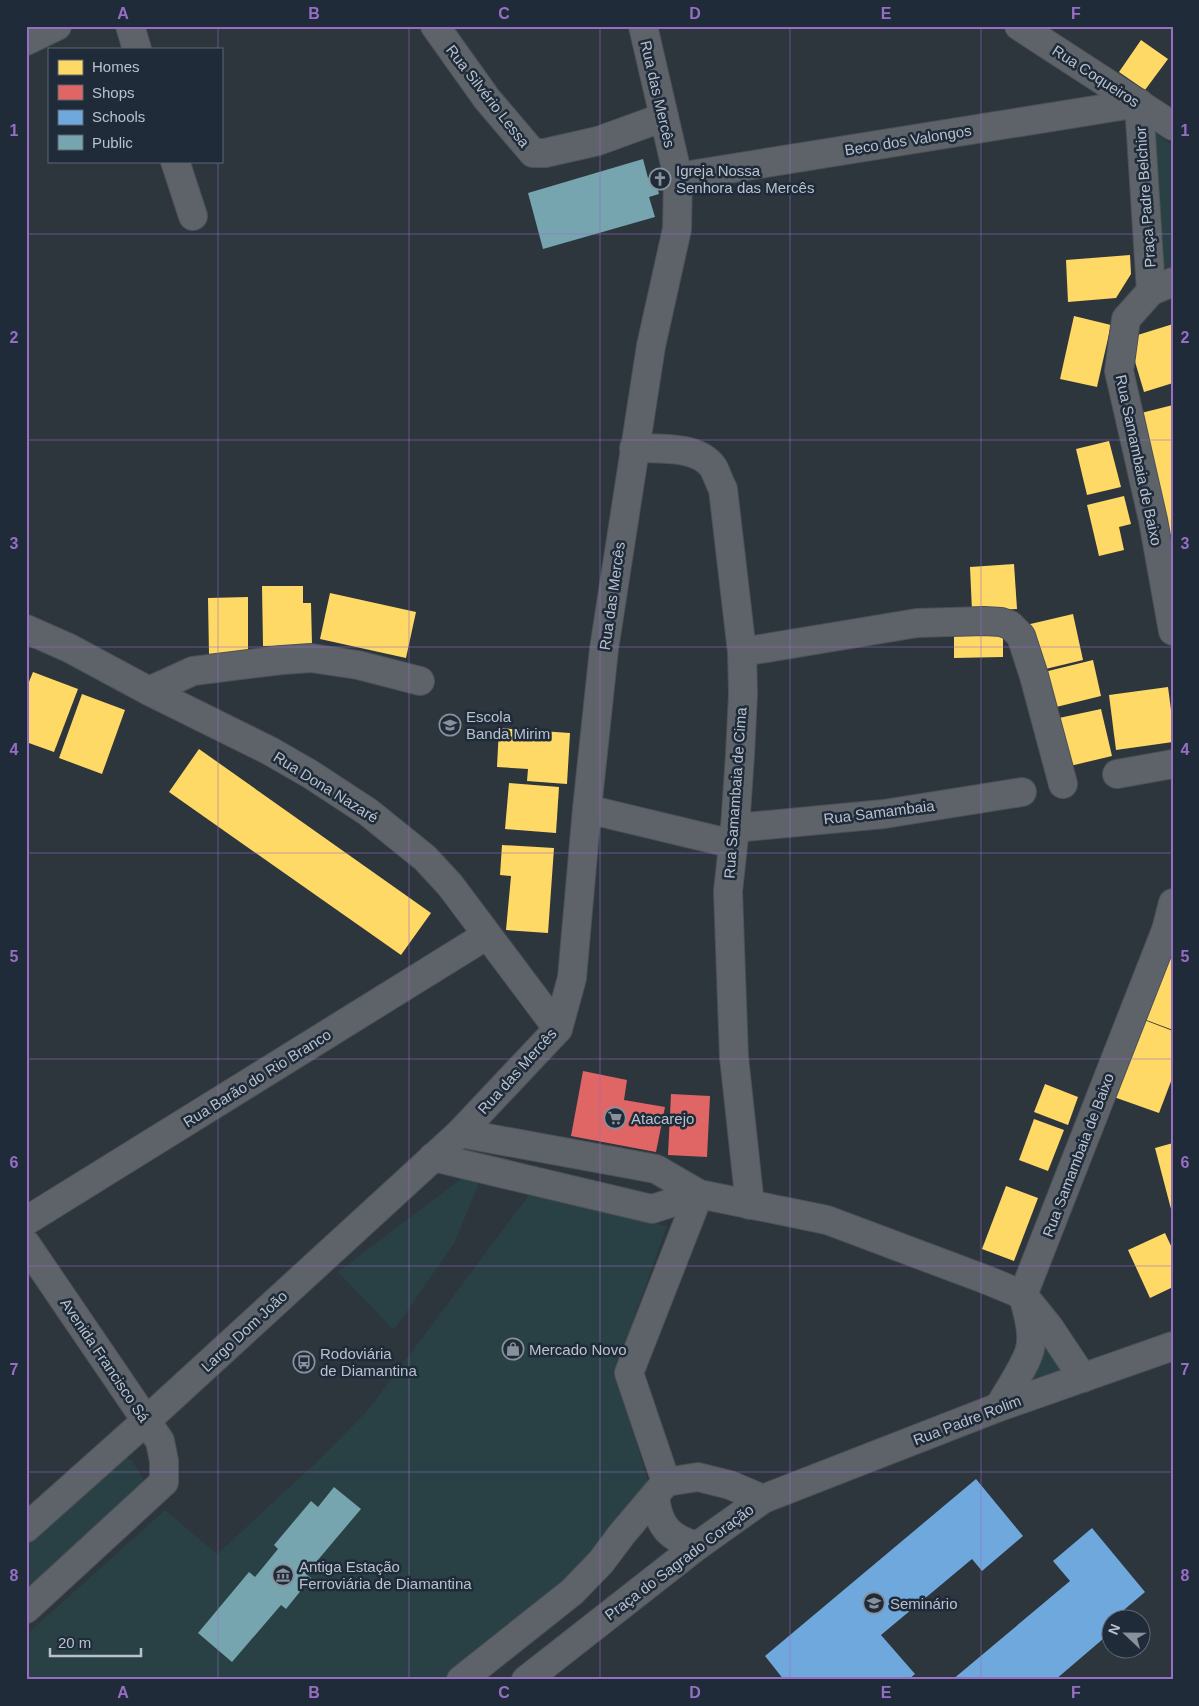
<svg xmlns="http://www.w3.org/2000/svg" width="1199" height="1706" viewBox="0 0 1199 1706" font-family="Helvetica,sans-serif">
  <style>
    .green { fill: #294144 }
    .homes { fill: #ffd966 }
    .shops { fill: #e06666 }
    .schools { fill: #6fa8dc }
    .public { fill: #76a5af }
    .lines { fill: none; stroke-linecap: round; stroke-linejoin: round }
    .minor-casing { stroke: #4c5157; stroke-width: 30 }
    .minor { stroke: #5e636a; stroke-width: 28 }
    .grid { fill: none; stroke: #966fc5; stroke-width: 1; stroke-opacity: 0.55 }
    .labels { text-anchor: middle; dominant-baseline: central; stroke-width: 5; stroke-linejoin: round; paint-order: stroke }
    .street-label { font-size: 15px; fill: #b8c1cd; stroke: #1f2b39 }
    .poi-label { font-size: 15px; fill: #b8c1cd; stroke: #1f2b39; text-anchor: start }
    .neatline { fill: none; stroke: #966fc5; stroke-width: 2 }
    .grid-label { font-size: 16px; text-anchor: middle; font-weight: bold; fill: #966fc5 }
  </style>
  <rect width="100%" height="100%" fill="#2d353d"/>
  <g class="green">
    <path d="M1150,129L1173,146V268L1160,273Z"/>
    <path d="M465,1176L479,1183L455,1242L394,1330L338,1272Z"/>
    <path d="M529,1195L667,1226L615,1371L649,1484L582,1566L455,1666L443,1680H26V1635L165,1510L217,1554L321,1458L368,1410Z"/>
    <path d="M1044,1329L1069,1367L1016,1385Z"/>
    <path d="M121,1456L132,1460L145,1482L26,1592V1543Z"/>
  </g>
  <g class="homes">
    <path d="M1141,40L1168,59L1145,90L1119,72Z"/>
    <path d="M1130,255L1131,274L1116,298L1068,302L1066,260Z"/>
    <path d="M1074,316L1111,325L1097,387L1060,379Z"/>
    <path d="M1173,324V383L1144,392L1128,338Z"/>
    <path d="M1173,405V564L1137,414Z"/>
    <path d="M1109,441L1121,487L1087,495L1076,449Z"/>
    <path d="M1124,496L1131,524L1119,527L1124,550L1099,556L1087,505Z"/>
    <path d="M1014,564L1017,609L972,611L970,567Z"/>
    <path d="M262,586H303V603H311L312,645L263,646Z"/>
    <path d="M330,593L416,612L406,658L320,639Z"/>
    <path d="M248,597V653L209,654L208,598Z"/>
    <path d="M1073,614L1083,660L1037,671L1026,625Z"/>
    <path d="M954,624H1003V657L954,658Z"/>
    <path d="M1093,660L1101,696L1048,709L1040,673Z"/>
    <path d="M33,672L78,689L54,752L26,742V689Z"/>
    <path d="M1168,687L1173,725V742L1116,750L1109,695Z"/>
    <path d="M82,694L125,710L102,774L59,758Z"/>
    <path d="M1101,709L1112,756L1070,766L1059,718Z"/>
    <path d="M499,728L570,733L567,784L527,781L528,769L497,767Z"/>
    <path d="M199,749L431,913L401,955L169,792Z"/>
    <path d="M509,783L559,787L556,833L505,829Z"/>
    <path d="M502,845L554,848L548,933L506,930L511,876L500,875Z"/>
    <path d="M1164,955L1173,958V1030L1141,1018Z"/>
    <path d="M1139,1018L1173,1031V1076L1159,1113L1111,1096Z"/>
    <path d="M1045,1084L1078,1097L1068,1125L1034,1112Z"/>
    <path d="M1034,1119L1064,1130L1048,1171L1019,1160Z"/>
    <path d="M1173,1143V1208L1171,1209L1155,1148Z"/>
    <path d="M1006,1186L1038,1198L1014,1261L982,1249Z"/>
    <path d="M1165,1233L1173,1250V1287L1150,1298L1128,1250Z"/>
  </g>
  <g class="shops">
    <path d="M583,1071L627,1080L624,1100L665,1107L656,1152L571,1136Z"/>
    <path d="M671,1094L710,1096L707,1157L668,1155Z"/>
  </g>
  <g class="schools">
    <path d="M976,1479L1023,1536L982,1571L972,1559L881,1635L915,1674L908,1680H784L765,1656Z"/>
    <path d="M1092,1528L1145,1592L1105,1626L1110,1633L1055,1680H952L1070,1581L1053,1561Z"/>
  </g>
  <g class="public">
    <path d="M643,159L648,178L654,176L659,194L649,197L655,217L543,249L528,193Z"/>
    <path d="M334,1487L361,1509L306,1574L311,1578L286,1609L281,1605L232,1662L198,1633L249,1572L255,1577L278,1549L274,1545L311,1501L318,1507Z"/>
  </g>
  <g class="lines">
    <g class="minor-casing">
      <g id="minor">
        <path d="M130,26L137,49"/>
        <path d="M435,26L487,99L533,153H545L598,141L664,117"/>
        <path d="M1019,26L1173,126"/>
        <path d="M26,41L57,26"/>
        <path d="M175,161L193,216"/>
        <path d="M678,177L1139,103L1151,291"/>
        <path d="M1173,282L1151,291L1126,319L1119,371L1153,520L1173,631"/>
        <path d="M634,448C658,449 697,445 713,467C717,474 719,482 723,489L742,652L743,694L740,755L735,828L728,891L734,1057L750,1205"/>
        <path d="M26,629L69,648L149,691L270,751L310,774L368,812L425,858L450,885L558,1029"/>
        <path d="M742,652L917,623L984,621L1001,622L1010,625L1021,636L1034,676L1063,784"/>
        <path d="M149,691L193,671L282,660L311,658L358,665L420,681"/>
        <path d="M1117,774L1173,764"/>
        <path d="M587,809L733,844"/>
        <path d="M735,828L884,814L1022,792"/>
        <path d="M460,1133L656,1169L699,1194L827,1220L987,1280L1023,1295L1049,1327L1083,1378"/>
        <path d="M433,1157L652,1209L699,1194"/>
        <path d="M26,1221L487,935"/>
        <path d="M26,1244L160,1441L164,1461V1482L26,1609"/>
        <path d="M999,1407C1008,1391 1026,1365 1030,1349C1034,1331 1027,1312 1023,1295L1166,930L1173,903"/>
        <path d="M666,1482L629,1373L699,1194"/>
        <path d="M655,1496C658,1526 669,1538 697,1546"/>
        <path d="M26,1528L147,1420L460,1133L558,1029L572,978L587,809L604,649L651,346L677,229L678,177L643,26"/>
        <path d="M461,1680L572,1592L601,1562L622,1534L666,1482L698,1477L730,1485L763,1499"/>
        <path d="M526,1680L697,1546L763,1499L999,1407L1173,1346"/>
      </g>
    </g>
    <use href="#minor" class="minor"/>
  </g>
  <path class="grid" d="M218,26V49M409,26V1680M600,26V1680M790,26V1680M981,26V1680M218,161V1680M26,234H1173M26,440H1173M26,647H1173M26,853H1173M26,1059H1173M26,1266H1173M26,1472H1173"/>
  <defs>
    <g id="church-ring" transform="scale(1.125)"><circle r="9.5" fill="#1f2b39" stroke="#87909b" stroke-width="1.5"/><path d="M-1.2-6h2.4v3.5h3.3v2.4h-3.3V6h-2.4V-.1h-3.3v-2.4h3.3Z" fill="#87909b"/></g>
    <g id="school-ring" transform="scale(1.125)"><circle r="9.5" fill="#1f2b39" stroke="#87909b" stroke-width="1.5"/><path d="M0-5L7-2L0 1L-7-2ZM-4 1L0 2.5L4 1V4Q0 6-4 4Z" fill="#87909b"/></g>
    <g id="supermarket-ring" transform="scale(1.125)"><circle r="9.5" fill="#1f2b39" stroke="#87909b" stroke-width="1.5"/><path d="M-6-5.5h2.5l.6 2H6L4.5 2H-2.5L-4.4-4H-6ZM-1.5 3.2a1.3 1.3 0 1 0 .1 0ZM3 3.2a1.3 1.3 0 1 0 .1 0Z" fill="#87909b"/></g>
    <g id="shop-ring" transform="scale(1.125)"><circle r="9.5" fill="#1f2b39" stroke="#87909b" stroke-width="1.5"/><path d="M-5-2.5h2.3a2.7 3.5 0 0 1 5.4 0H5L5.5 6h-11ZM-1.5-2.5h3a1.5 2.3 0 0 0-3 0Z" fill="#87909b"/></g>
    <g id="bus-ring" transform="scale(1.125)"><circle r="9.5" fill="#1f2b39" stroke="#87909b" stroke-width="1.5"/><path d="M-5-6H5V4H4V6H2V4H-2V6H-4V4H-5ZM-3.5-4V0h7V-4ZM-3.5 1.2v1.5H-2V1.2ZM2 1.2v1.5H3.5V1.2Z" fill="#87909b"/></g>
    <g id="museum-ring" transform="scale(1.125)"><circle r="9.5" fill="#1f2b39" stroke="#87909b" stroke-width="1.5"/><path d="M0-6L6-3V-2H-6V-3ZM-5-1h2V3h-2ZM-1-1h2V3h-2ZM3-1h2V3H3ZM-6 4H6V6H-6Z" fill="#87909b"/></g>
  </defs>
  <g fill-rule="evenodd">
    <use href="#church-ring" x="660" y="179"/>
    <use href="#school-ring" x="450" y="725"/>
    <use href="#supermarket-ring" x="615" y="1118"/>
    <use href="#shop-ring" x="513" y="1349"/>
    <use href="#bus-ring" x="304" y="1362"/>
    <use href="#museum-ring" x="283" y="1575"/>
    <use href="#school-ring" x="874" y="1603"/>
  </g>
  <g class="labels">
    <g class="street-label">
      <text transform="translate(1096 76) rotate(33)">Rua Coqueiros</text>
      <text transform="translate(658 94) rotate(77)">Rua das Mercês</text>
      <text transform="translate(488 96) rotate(52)">Rua Silvério Lessa</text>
      <text transform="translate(908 140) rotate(-9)">Beco dos Valongos</text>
      <text transform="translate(1145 197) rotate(-94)">Praça Padre Belchior</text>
      <text transform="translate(1139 460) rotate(78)">Rua Samambaia de Baixo</text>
      <text transform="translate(612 596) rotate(-82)">Rua das Mercês</text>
      <text transform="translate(326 787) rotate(32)">Rua Dona Nazaré</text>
      <text transform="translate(735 793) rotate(-86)">Rua Samambaia de Cima</text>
      <text transform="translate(879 812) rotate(-7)">Rua Samambaia</text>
      <text transform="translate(517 1071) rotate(-48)">Rua das Mercês</text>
      <text transform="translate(257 1078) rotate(-32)">Rua Barão do Rio Branco</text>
      <text transform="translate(1078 1155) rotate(-69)">Rua Samambaia de Baixo</text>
      <text transform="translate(244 1331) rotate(-43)">Largo Dom João</text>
      <text transform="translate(105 1360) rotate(56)">Avenida Francisco Sá</text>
      <text transform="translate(967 1420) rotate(-21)">Rua Padre Rolim</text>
      <text transform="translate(679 1562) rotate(-37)">Praça do Sagrado Coração</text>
    </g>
    <g class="poi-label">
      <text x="676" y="170">Igreja Nossa<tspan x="676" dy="17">Senhora das Mercês</tspan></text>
      <text x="466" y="716">Escola<tspan x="466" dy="17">Banda Mirim</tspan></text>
      <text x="631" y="1118">Atacarejo</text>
      <text x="529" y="1349">Mercado Novo</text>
      <text x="320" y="1353">Rodoviária<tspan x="320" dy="17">de Diamantina</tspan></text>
      <text x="299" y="1566">Antiga Estação<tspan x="299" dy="17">Ferroviária de Diamantina</tspan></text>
      <text x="890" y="1603">Seminário</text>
    </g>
  </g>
  <rect width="1199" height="1706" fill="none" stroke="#1f2b39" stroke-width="55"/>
  <rect x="48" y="48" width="175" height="115" fill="#1f2b39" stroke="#5c6774"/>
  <rect x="58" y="60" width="25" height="15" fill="#ffd966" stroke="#5c6774"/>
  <text x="92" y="72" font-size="15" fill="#b8c1cd">Homes</text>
  <rect x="58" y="85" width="25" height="15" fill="#e06666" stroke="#5c6774"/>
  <text x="92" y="98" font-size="15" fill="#b8c1cd">Shops</text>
  <rect x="58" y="110" width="25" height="15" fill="#6fa8dc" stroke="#5c6774"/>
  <text x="92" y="122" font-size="15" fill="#b8c1cd">Schools</text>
  <rect x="58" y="135" width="25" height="15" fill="#76a5af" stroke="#5c6774"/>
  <text x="92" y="148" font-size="15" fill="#b8c1cd">Public</text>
  <g transform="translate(1126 1634) rotate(292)"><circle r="24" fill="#1f2b39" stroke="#5c6774"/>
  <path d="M0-4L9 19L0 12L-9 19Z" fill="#87909b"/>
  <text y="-8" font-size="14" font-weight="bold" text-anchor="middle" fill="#b8c1cd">N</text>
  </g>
  <path d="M50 1648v8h91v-8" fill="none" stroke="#b8c1cd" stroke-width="2.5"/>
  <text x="58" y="1648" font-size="15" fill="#b8c1cd" stroke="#1f2b39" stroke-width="4" paint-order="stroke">20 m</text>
  <rect x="28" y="28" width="1144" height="1650" class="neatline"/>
  <g class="grid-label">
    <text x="123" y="19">A</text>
    <text x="314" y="19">B</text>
    <text x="504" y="19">C</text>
    <text x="695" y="19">D</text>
    <text x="886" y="19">E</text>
    <text x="1076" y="19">F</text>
    <text x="14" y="136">1</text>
    <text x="1185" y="136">1</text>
    <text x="14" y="343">2</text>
    <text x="1185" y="343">2</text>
    <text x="14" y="549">3</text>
    <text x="1185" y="549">3</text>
    <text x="14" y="755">4</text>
    <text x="1185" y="755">4</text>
    <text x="14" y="962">5</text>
    <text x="1185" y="962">5</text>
    <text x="14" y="1168">6</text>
    <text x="1185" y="1168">6</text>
    <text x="14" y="1375">7</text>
    <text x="1185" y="1375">7</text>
    <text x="14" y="1581">8</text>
    <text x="1185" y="1581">8</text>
    <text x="123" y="1698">A</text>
    <text x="314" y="1698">B</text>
    <text x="504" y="1698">C</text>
    <text x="695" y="1698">D</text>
    <text x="886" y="1698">E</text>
    <text x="1076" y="1698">F</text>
  </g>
</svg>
